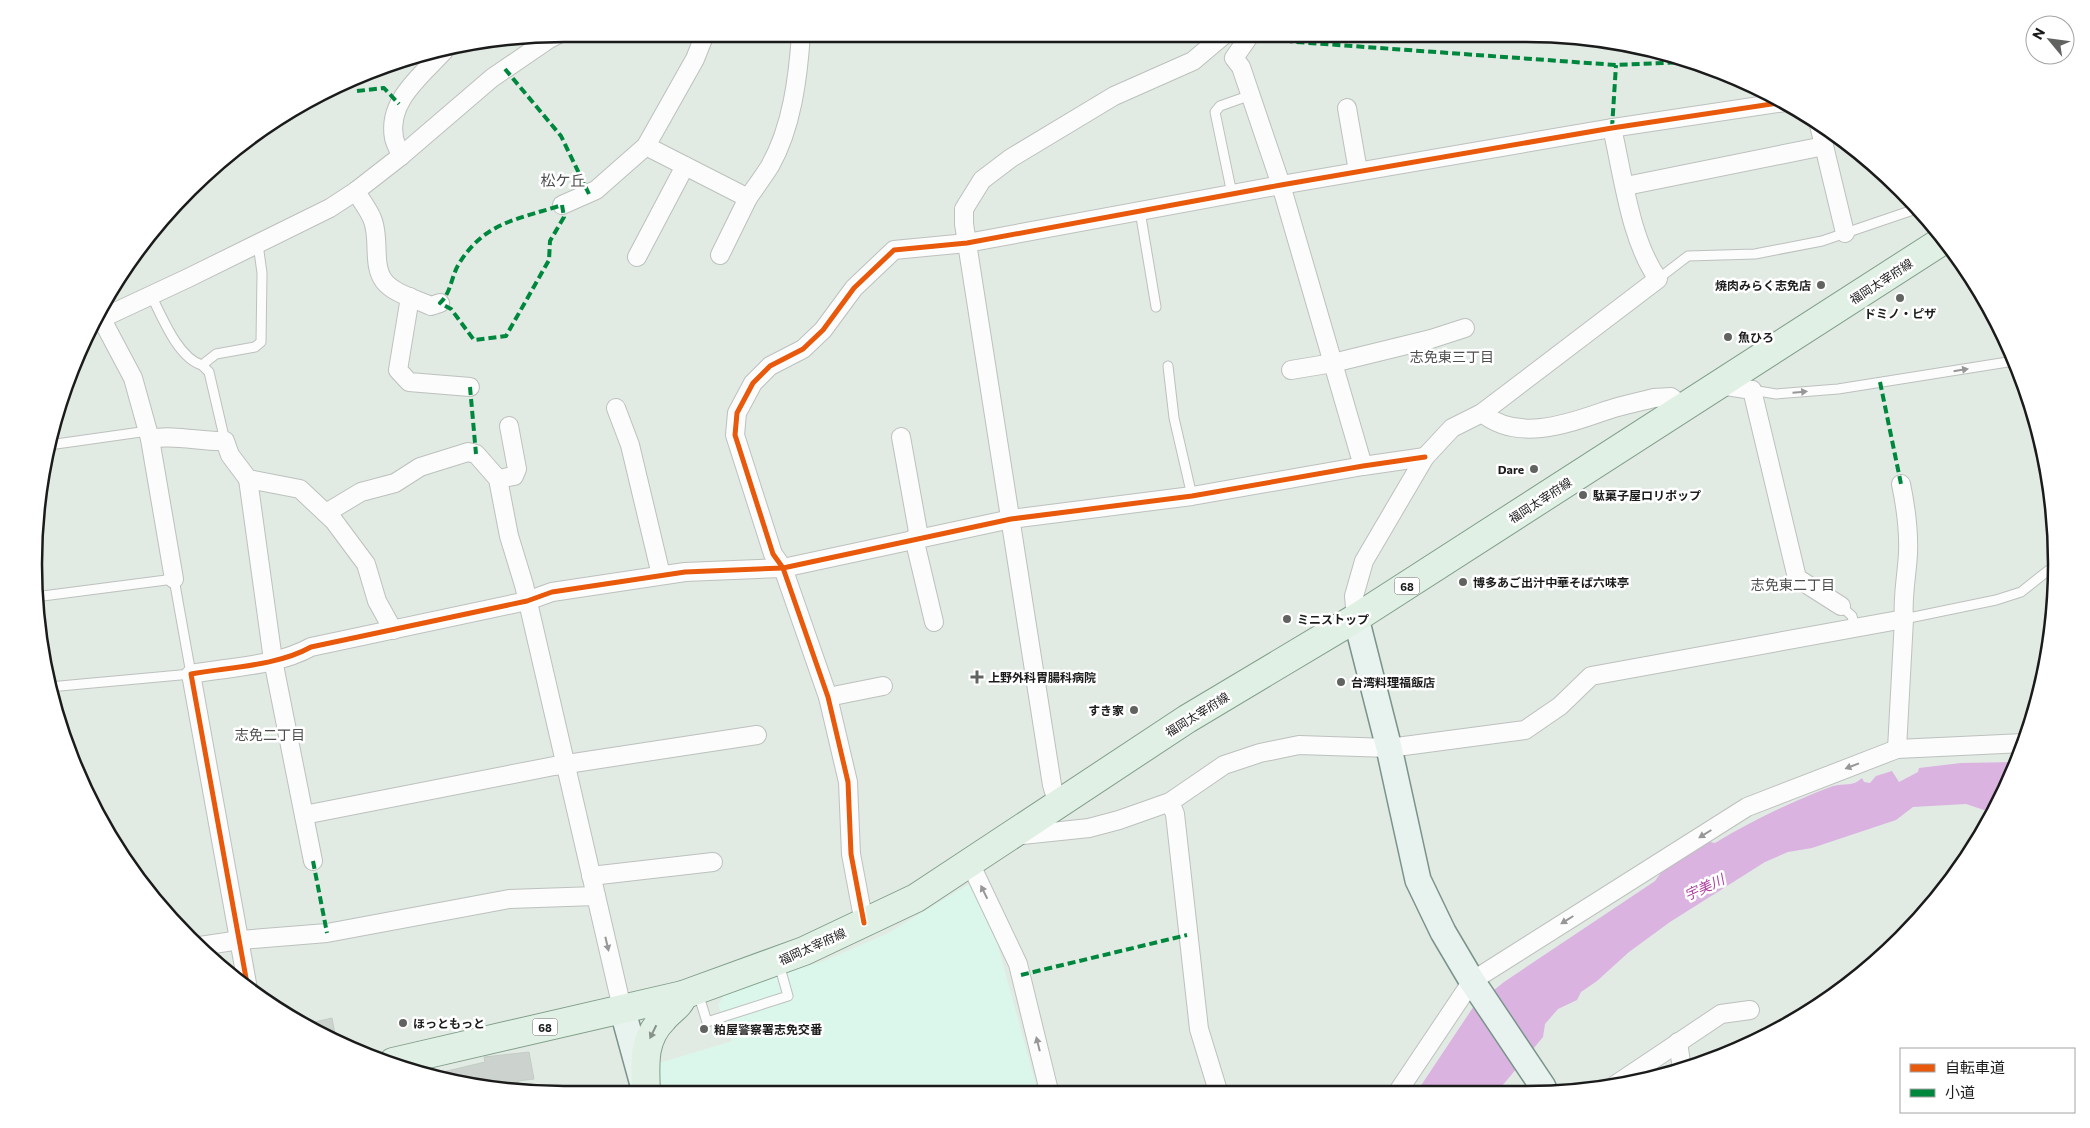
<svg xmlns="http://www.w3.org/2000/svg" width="2090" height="1128" viewBox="0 0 2090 1128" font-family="Commissioner,'Noto Sans JP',sans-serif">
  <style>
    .education { fill: #dbf6eb }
    .water { fill: #dab3e1 }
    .building { fill: #ccd2cd; stroke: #c3cdc5 }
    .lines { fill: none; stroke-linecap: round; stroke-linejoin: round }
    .lane-casing { stroke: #bdc1be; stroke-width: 11 }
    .street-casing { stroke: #bdc1be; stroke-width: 20 }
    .secondary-casing { stroke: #7a948b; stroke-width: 28 }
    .primary-casing { stroke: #809f89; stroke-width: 30 }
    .lane { stroke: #fbfcfb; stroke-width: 9 }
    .street { stroke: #fbfcfb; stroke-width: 18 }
    .secondary { stroke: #e8f2ef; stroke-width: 25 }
    .primary { stroke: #e1f0e5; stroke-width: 28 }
    .quiet { stroke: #00873e; stroke-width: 4; stroke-dasharray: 8 4; stroke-linecap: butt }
    .cycleway-casing { stroke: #fff; stroke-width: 8 }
    .cycleway { stroke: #e8590c; stroke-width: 5 }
    .oneway { fill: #969796 }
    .oneway2 { fill: #88908a }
    .poi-dot { fill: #616361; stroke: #fff; stroke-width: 2 }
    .labels { text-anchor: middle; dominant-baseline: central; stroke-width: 5; stroke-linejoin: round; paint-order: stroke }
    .shield { fill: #fff; stroke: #5f5f5f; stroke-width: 1 }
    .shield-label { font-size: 11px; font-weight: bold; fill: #1b1b1b }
    .street-label { font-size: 12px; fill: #1b1b1b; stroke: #fff }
    .poi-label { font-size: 12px; font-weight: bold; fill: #1b1b1b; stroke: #fff; text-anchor: start }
    .neighbourhood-label { font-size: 14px; fill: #4e4e4e; stroke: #fff }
    .water-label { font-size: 14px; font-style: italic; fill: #b141a1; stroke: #fff }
    .quarter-label { font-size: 15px; fill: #4e4e4e; stroke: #fff }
    .rim { fill: none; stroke: #1b1b1b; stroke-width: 2.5 }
  </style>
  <rect width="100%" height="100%" fill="#e2eae4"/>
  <path class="education" d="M971,883L995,935L1038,1092L659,1093L652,1065L732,1041L718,1005L726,992L824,961L888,933Z"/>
  <path class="water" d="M2016,762L1993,813L1966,804L1913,807L1896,820L1812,848L1788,852L1765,862L1670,922L1629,952L1597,981L1581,992L1577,1000L1558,1009L1545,1024L1543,1037L1502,1086V1090H1418L1474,1006L1504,982L1655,881L1663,870L1710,842L1715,843C1753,820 1793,801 1833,786C1844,783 1853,787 1862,778L1864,782L1870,783L1876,776L1892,771L1899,782L1918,772L1919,768L1961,763Z"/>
  <g class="building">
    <path d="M332,1018L336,1039L302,1025Z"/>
    <path d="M529,1052L534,1079L518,1081L519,1091L426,1076L485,1062L484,1057Z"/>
  </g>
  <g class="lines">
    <g class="lane-casing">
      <g id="lane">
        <path d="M1232,194L1215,112L1220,106L1251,95"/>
        <path d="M1140,211L1156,307"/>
        <path d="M1658,279L1688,256L1755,254L1822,241L1916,209"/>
        <path d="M151,295C162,317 178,358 202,365"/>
        <path d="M1168,366L1174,418L1192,496"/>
        <path d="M1752,390L1776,394L1838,389L2014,361"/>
        <path d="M225,441L209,372L202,365L216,354L255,347L261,342L262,273L258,244"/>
        <path d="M49,445L148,431"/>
        <path d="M35,597L174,579L191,674L49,687"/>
        <path d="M1841,606L1852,616L1855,628"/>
        <path d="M1904,619L1996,600L2021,592L2054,566"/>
        <path d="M698,993L707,1022L788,996L779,964"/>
      </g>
    </g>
    <g class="street-casing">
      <g id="street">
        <path d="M1250,35L1234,58L1241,67L1281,185L1363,466"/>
        <path d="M1347,108L1358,171"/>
        <path d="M1819,125L1845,233"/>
        <path d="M646,146L748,198C755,188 763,177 770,166C792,127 798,78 801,34"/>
        <path d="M401,156C399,150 395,143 394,138C387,101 422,75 444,51"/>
        <path d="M1626,186L1824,146"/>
        <path d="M356,191C361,201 370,211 373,221C380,240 372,265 384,281C394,294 416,299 431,306L440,303"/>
        <path d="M562,205L596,190L646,146L695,59L705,34"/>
        <path d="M720,255L748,198"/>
        <path d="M637,257L685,166"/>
        <path d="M410,297L398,370L409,382L470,387"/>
        <path d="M99,314L133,378L150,439L174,579"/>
        <path d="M96,321L188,278L330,208L356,191L401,156L492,78L549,39L559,34"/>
        <path d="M1291,370L1333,363L1431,339L1465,328"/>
        <path d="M1720,385L1752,390L1797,578L1841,606"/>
        <path d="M616,408L630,445L661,575"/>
        <path d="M1482,413C1519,443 1570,423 1608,410C1623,405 1639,402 1654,398L1671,397L1685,408"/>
        <path d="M901,437L919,537"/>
        <path d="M150,439C174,434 201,442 225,441L230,455L248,479L300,489L334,521L366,564L377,601L393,630"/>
        <path d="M248,479L273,660L313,861"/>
        <path d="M498,479L514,476L517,469L509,426"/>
        <path d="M326,513L361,492L395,483L420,467L468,452L476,454L498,479L509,536L524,585L622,1008"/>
        <path d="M914,538L934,622"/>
        <path d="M1356,618L1354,596L1364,561L1425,457L1452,428L1482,413L1658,279C1630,240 1623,175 1612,128"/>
        <path d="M828,697L883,686"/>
        <path d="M1897,749L1904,619C1902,597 1907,575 1908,553C1909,529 1906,508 1901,484"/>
        <path d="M1170,802L1175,814L1199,1029L1218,1091"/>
        <path d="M1058,805L1052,785L964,224V209L982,180L1011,158L1114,96L1193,61L1225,34"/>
        <path d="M304,815L554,766L757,735"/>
        <path d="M1014,836L1089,828L1119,820L1170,802L1224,765L1260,753L1299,745L1389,748L1525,730L1560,706L1591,676L1904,619"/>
        <path d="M970,863L1018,964L1049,1091"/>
        <path d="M591,876L713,862"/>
        <path d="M864,923L851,854L848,782L828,697L783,568L773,554L735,435L737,413L753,383L770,366L803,349L823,330L854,288L894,250L967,243L1281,185L1612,128L1785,102"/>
        <path d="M200,946L240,940L327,933L509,899L596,896"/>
        <path d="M248,989L191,674C230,667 277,666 311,647L527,601L552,592L685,572L783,568L1011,519L1192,496L1363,466L1425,457"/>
        <path d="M1678,1042L1682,1069"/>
        <path d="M1615,1085L1721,1014L1750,1010"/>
        <path d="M1399,1090L1472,981L1747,807L1897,749L2024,743"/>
      </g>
    </g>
    <g class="secondary-casing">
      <g id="secondary">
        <path d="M1356,618L1389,748L1418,880L1443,932L1472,981L1543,1087"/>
        <path d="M622,1008L642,1081"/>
      </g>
    </g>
    <g class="primary-casing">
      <g id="primary">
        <path d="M393,1062L683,995L804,951L916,898L1187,719L1356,618L1945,239"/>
        <path d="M646,1093C645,1065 642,1040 663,1019C670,1010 680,1006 683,995"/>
      </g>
    </g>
    <use href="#lane" class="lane"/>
    <use href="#street" class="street"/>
    <use href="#secondary" class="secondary"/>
    <use href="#primary" class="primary"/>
    <g class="quiet">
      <path d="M1249,35L1296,42L1616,65L1687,62"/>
      <path d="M505,69L561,136L589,194"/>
      <path d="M357,91L384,88L399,104"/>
      <path d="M1612,128L1616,65"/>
      <path d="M562,205L564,217L550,241L549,260L506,336L474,340L451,309L440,303C452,292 451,275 460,262C486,221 520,219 562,205Z"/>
      <path d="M1880,382L1901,484"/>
      <path d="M470,387L476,454"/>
      <path d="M313,861L327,933"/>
      <path d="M1021,975L1187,935"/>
    </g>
    <g class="cycleway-casing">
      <g id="cycleway">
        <path d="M864,923L851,854L848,782L828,697L783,568L773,554L735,435L737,413L753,383L770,366L803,349L823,330L854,288L894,250L967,243L1281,185L1612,128L1785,102"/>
        <path d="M248,989L191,674C230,667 277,666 311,647L527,601L552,592L685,572L783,568L1011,519L1192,496L1363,466L1425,457"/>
      </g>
    </g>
    <use href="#cycleway" class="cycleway"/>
  </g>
  <defs><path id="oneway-solid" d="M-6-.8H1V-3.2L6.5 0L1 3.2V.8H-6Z" transform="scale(1.25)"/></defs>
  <g class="oneway">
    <use href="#oneway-solid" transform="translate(1961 370) rotate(-9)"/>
    <use href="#oneway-solid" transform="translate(1800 392) rotate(-5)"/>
    <use href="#oneway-solid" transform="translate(1852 766) rotate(159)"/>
    <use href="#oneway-solid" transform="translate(1705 834) rotate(148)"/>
    <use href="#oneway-solid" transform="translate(984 892) rotate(-116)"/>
    <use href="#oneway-solid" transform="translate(1567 920) rotate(148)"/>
    <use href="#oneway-solid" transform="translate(607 944) rotate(77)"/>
    <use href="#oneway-solid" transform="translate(1038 1044) rotate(-104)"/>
  </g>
  <use class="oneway2" href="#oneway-solid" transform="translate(653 1032) rotate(116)"/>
  <g class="poi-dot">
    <circle cx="1821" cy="285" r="5"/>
    <circle cx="1900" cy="298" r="5"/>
    <circle cx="1728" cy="337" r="5"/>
    <circle cx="1534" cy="469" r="5"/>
    <circle cx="1583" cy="495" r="5"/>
    <circle cx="1463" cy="582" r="5"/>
    <circle cx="1287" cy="619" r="5"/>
    <path d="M974.5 669.5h5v5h5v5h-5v5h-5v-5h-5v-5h5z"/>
    <circle cx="1341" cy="682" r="5"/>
    <circle cx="1134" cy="710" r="5"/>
    <circle cx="403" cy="1023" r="5"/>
    <circle cx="704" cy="1029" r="5"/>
  </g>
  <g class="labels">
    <g class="shield">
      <rect x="1394.5" y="577.5" width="25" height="17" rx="4"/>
      <rect x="532.5" y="1018.5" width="25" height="17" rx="4"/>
    </g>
    <g class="shield-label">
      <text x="1407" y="586">68</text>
      <text x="545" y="1027">68</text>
    </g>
    <g class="street-label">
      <text transform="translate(1881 281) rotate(-33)">福岡太宰府線</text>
      <text transform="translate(1540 500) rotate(-33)">福岡太宰府線</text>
      <text transform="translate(1197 714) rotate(-32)">福岡太宰府線</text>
      <text transform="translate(812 946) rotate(-24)">福岡太宰府線</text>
    </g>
    <g class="poi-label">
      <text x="1811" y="285" text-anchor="end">焼肉みらく志免店</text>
      <text x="1900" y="313" text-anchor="middle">ドミノ・ピザ</text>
      <text x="1738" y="337">魚ひろ</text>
      <text x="1524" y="469" text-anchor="end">Dare</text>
      <text x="1593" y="495">駄菓子屋ロリポップ</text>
      <text x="1473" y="582">博多あご出汁中華そば六味亭</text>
      <text x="1297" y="619">ミニストップ</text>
      <text x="988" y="677">上野外科胃腸科病院</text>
      <text x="1351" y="682">台湾料理福飯店</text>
      <text x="1124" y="710" text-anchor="end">すき家</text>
      <text x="413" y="1023">ほっともっと</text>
      <text x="714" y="1029">粕屋警察署志免交番</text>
    </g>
    <g class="neighbourhood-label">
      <text x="1452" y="356">志免東三丁目</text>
      <text x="1793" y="584">志免東二丁目</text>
      <text x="270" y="734">志免二丁目</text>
    </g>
    <g class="water-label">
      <text transform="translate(1704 887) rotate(-25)">宇美川</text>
    </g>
    <g class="quarter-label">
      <text x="563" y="180">松ケ丘</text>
    </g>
  </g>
  <path d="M0 0H2090V1128H0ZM564 42H1526A522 522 0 0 1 2048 564V564A522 522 0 0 1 1526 1086H564A522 522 0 0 1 42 564V564A522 522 0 0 1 564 42Z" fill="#fff" fill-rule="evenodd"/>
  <path class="rim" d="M564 42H1526A522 522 0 0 1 2048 564V564A522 522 0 0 1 1526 1086H564A522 522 0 0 1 42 564V564A522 522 0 0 1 564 42Z"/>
  <rect x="1900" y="1048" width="175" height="65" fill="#ffffff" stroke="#a4a4a4"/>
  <rect x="1910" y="1064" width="25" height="8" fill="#e8590c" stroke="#a4a4a4"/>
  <text x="1945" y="1073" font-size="15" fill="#1b1b1b">自転車道</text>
  <rect x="1910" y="1089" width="25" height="8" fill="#00873e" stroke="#a4a4a4"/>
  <text x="1945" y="1098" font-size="15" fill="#1b1b1b">小道</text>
  <g transform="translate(2050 40) rotate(299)"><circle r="24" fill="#ffffff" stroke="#a4a4a4"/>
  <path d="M0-4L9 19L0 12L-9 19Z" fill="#616361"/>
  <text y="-8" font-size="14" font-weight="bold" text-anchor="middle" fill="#1b1b1b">N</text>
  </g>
</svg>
